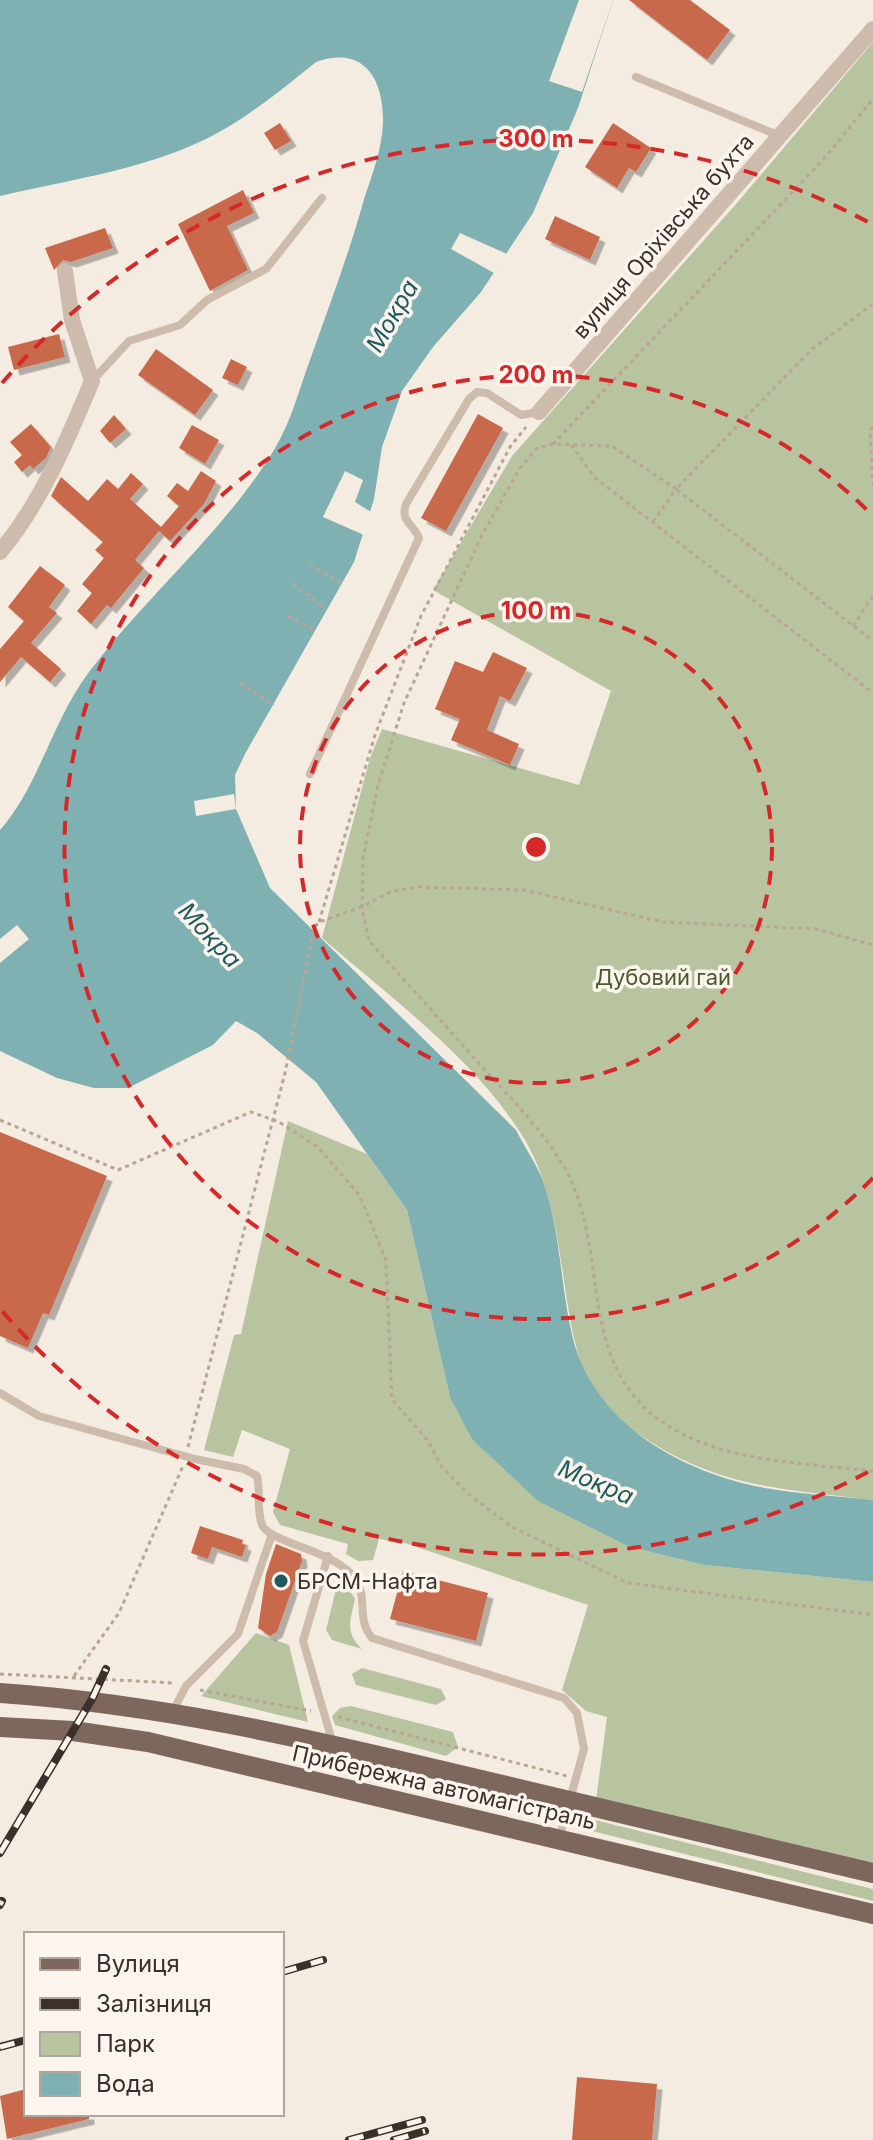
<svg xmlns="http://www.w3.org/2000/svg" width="873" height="2140" viewBox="0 0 873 2140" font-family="Inter,sans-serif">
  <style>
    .green { fill: #b8c4a0 }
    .water { fill: #7fb0b2 }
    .pier { fill: #f4ebe1 }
    .building { fill: #c8694b; filter: url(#shadow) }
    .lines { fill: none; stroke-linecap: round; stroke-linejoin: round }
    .path { stroke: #b9a596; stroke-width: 3; stroke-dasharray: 4 4; stroke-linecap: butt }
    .service { stroke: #cdbbac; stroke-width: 8 }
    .minor { stroke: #cdbbac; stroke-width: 16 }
    .primary { stroke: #7d675c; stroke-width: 20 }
    .rail-casing { stroke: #3b302b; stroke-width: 8 }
    .rail { stroke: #fbf5ee; stroke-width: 5; stroke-dasharray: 15; stroke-linecap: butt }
    .ring { fill: none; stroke: #d62828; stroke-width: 4; stroke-dasharray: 14 10 }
    .poi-dot { fill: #1f5a5e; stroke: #fbf5ee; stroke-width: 3 }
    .labels { text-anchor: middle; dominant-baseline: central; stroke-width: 7; stroke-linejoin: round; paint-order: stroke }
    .street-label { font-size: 22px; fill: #3b302b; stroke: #fbf5ee }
    .park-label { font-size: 22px; fill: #4a5a2e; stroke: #fbf5ee }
    .poi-label { font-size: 22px; fill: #3b302b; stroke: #fbf5ee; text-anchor: start }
    .water-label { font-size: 24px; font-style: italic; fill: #1f5a5e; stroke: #fbf5ee }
    .centre { fill: #d62828; stroke: #fbf5ee; stroke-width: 4 }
    .ring-label { font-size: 24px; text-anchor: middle; font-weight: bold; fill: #d62828; stroke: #fbf5ee; stroke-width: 7; stroke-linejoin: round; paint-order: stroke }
  </style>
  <defs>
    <filter id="shadow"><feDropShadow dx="5.5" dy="5.5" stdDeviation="0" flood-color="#0004"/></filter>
  </defs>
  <rect width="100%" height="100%" fill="#f4ebe1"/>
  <g class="green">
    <path d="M873,42V1500C785,1489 719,1488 643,1437C624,1424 603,1407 591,1387C576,1358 571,1325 566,1294C558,1240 551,1179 520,1132C470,1055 390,997 322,938L370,758L382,729L579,785L611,691L433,590L512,456L737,203Z"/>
    <path d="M288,1121L367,1154L407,1210L450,1397L705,1565L873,1582V1875L595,1808L607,1717L586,1711L562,1690L588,1605L405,1543L379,1539L373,1560L358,1561L346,1554L348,1544L280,1525L273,1512L290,1449L242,1430L233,1457L204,1450L234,1335L241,1334Z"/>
    <path d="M338,1581L345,1583L355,1599C350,1621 345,1633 362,1649L332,1640L326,1630Z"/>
    <path d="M256,1633L289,1645L308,1722L201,1696Z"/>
    <path d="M362,1668L441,1689L446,1699L436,1705L356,1685L352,1674Z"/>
    <path d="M351,1706L453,1732L458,1747L446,1756L335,1725L332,1716L340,1708Z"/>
    <path d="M591,1819L873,1889V1901L588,1830L585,1822Z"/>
  </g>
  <path class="water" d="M0,0H613L578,108L533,213L481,292L433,347L402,391L382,447L374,499L354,562L245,754L235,775L236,809L270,888L516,1130C524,1146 535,1162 542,1178C561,1230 560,1286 573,1339C594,1419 670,1465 746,1484C787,1494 832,1495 873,1500V1582L705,1565L628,1546L538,1501L472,1439L450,1397L407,1210L316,1082L257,1033L236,1021L213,1045L128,1088H94L57,1078L0,1051V830C39,786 52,721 89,672C147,595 224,532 274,450C291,422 299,390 310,360C329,306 349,254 364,199C372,175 382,149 383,123C384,79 364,45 316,62C281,90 245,120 206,139C142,170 68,180 0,196Z"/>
  <g class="pier">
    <path d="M579,0H613L582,92L549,81Z"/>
    <path d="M460,233L507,254L494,273L451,249Z"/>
    <path d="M345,471L363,480L355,502L371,512L364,535L323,517Z"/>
    <path d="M234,794L236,809L196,816L194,801Z"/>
    <path d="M17,925L29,939L0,963V939Z"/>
  </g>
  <g class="building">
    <path d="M629,0H690L730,30L707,60Z"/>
    <path d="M280,123L291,141L275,150L264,133Z"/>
    <path d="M613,123L651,148L636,172L629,168L617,188L585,167Z"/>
    <path d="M243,190L254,213L227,226L248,270L210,291L178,224Z"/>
    <path d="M555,216L600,237L590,260L545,239Z"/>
    <path d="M105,228L113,248L71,262L63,260L54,270L45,248Z"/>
    <path d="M59,334L65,357L14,370L8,347Z"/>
    <path d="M156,349L213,390L195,415L138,375Z"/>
    <path d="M231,359L247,367L238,385L222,378Z"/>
    <path d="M478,414L503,428L446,531L421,518Z"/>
    <path d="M114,415L126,429L110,443L100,431Z"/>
    <path d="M31,424L51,447L46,458L33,469L30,465L22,472L14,462L22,455L10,442Z"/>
    <path d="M192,425L219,440L205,464L179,448Z"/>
    <path d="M201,471L216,481L204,504L170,541L159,531L135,560L144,568L111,608L107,605L91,624L77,611L92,593L82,584L104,558L95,550L103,542L51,496L61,477L88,501L107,479L118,489L131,473L143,484L130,499L161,527L179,506L167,496L177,483L188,491Z"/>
    <path d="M40,566L65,585L49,607L57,613L31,643L61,669L50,682L21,657L0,682V649L24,621L8,607Z"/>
    <path d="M493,652L527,668L510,701L500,696L487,730L519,744L510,765L451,740L460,719L435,709L455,661L483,672Z"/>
    <path d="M0,1132L107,1176L49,1315L43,1313L28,1348L0,1336Z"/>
    <path d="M200,1526L243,1540L242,1544L246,1545L242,1557L212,1547L208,1559L191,1553Z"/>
    <path d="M276,1544L301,1554L302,1561L277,1632L270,1636L258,1628L266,1574Z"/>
    <path d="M403,1571L488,1593L476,1641L390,1619Z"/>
    <path d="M577,2077L657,2084L652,2140H572Z"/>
    <path d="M26,2089V2114H89V2119L7,2139L0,2096Z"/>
  </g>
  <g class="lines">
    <g class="path">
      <path d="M873,304L812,349L676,489L873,641"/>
      <path d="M873,427L870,430L873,485"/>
      <path d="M553,444L822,161L873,99"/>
      <path d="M571,445L594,477L873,693"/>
      <path d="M653,522L676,489L612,446L553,444L537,448L520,468L482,535L404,703L378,785L363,858L362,907L369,941C407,983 445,1025 482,1067C512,1099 544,1132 566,1170C592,1219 591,1276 603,1329C632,1461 765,1459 873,1471"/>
      <path d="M310,565L342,583"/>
      <path d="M293,584L326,609"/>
      <path d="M288,616L313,629"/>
      <path d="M853,626L873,596"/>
      <path d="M240,683L274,705"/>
      <path d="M319,922L375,735L421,616L510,447L526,427"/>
      <path d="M0,1120L118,1170L251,1112L279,1122L318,1147L360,1196L386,1261L392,1399L428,1441L441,1466L468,1494L512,1527L628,1583L873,1615"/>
      <path d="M188,1447L285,1073L314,928L319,922L362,907L392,891L420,887L524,890L663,922L816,929L873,945"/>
      <path d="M0,1674L174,1683"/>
      <path d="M74,1676L119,1613L183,1466"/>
      <path d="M200,1690L311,1711"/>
      <path d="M338,1717L567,1776"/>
    </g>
    <g class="service">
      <path d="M636,77L780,136"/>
      <path d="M93,380L129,341L180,325L207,300L266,269L322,198"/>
      <path d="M310,774L419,538C413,523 400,522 406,504L469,399L477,392L487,393L521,415L539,412"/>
      <path d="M0,1393L39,1416L195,1459L244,1469L257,1476C261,1493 256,1508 262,1525C271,1544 337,1550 356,1580C368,1598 356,1619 372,1638L564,1698L577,1713L584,1749L559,1839"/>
      <path d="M328,1556L303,1641L333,1744"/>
      <path d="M173,1711L186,1686L238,1634L272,1534"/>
    </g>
    <g class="minor">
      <path d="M539,412L873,29"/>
      <path d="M0,552C41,503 68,439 92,381L72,320L65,271"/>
    </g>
    <g class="primary">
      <path d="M0,1693C159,1704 305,1738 460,1775C597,1807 735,1840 873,1873"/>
      <path d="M0,1727L73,1731L148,1742L873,1914"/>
    </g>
    <g class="rail-casing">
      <g id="rail">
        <path d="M0,1853L92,1699L106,1669"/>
        <path d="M0,1905L2,1901"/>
        <path d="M282,1972L323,1960"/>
        <path d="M0,2047L26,2040"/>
        <path d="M349,2140L422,2120"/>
        <path d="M394,2140L425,2131"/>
      </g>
    </g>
    <use href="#rail" class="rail"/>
  </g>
  <g class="ring">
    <circle cx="536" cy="847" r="236"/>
    <path d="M873 1178A472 472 0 1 1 873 516"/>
    <path d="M868 1472A708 708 0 0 1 2 1311M2 383A708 708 0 0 1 868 222"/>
  </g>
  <circle class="poi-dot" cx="281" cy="1581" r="8"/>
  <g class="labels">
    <g class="street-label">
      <text transform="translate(663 236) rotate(-49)">вулиця Оріхівська бухта</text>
      <text transform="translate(444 1787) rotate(13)">Прибережна автомагістраль</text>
    </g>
    <g class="park-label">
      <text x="663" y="977">Дубовий гай</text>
    </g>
    <g class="poi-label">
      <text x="297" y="1581">БРСМ-Нафта</text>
    </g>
    <g class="water-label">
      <text transform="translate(392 316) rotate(-60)">Мокра</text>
      <text transform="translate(210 935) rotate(47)">Мокра</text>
      <text transform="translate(596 1482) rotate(23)">Мокра</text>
    </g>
  </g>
  <circle cx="536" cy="847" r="12" class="centre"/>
  <g class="ring-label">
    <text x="536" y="147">300 m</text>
    <text x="536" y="383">200 m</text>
    <text x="536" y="619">100 m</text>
  </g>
  <rect x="24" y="1932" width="260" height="184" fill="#fbf5ee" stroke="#aea6a0" stroke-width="2"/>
  <rect x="40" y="1958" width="40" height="12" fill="#7d675c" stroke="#aea6a0" stroke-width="2"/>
  <text x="96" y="1972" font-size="24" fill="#3b302b">Вулиця</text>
  <rect x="40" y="1998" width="40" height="12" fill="#3b302b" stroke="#aea6a0" stroke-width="2"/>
  <text x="96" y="2012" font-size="24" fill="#3b302b">Залізниця</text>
  <rect x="40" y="2032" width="40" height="24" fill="#b8c4a0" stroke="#aea6a0" stroke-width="2"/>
  <text x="96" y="2052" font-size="24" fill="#3b302b">Парк</text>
  <rect x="40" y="2072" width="40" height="24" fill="#7fb0b2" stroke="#aea6a0" stroke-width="2"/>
  <text x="96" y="2092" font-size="24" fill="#3b302b">Вода</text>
</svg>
